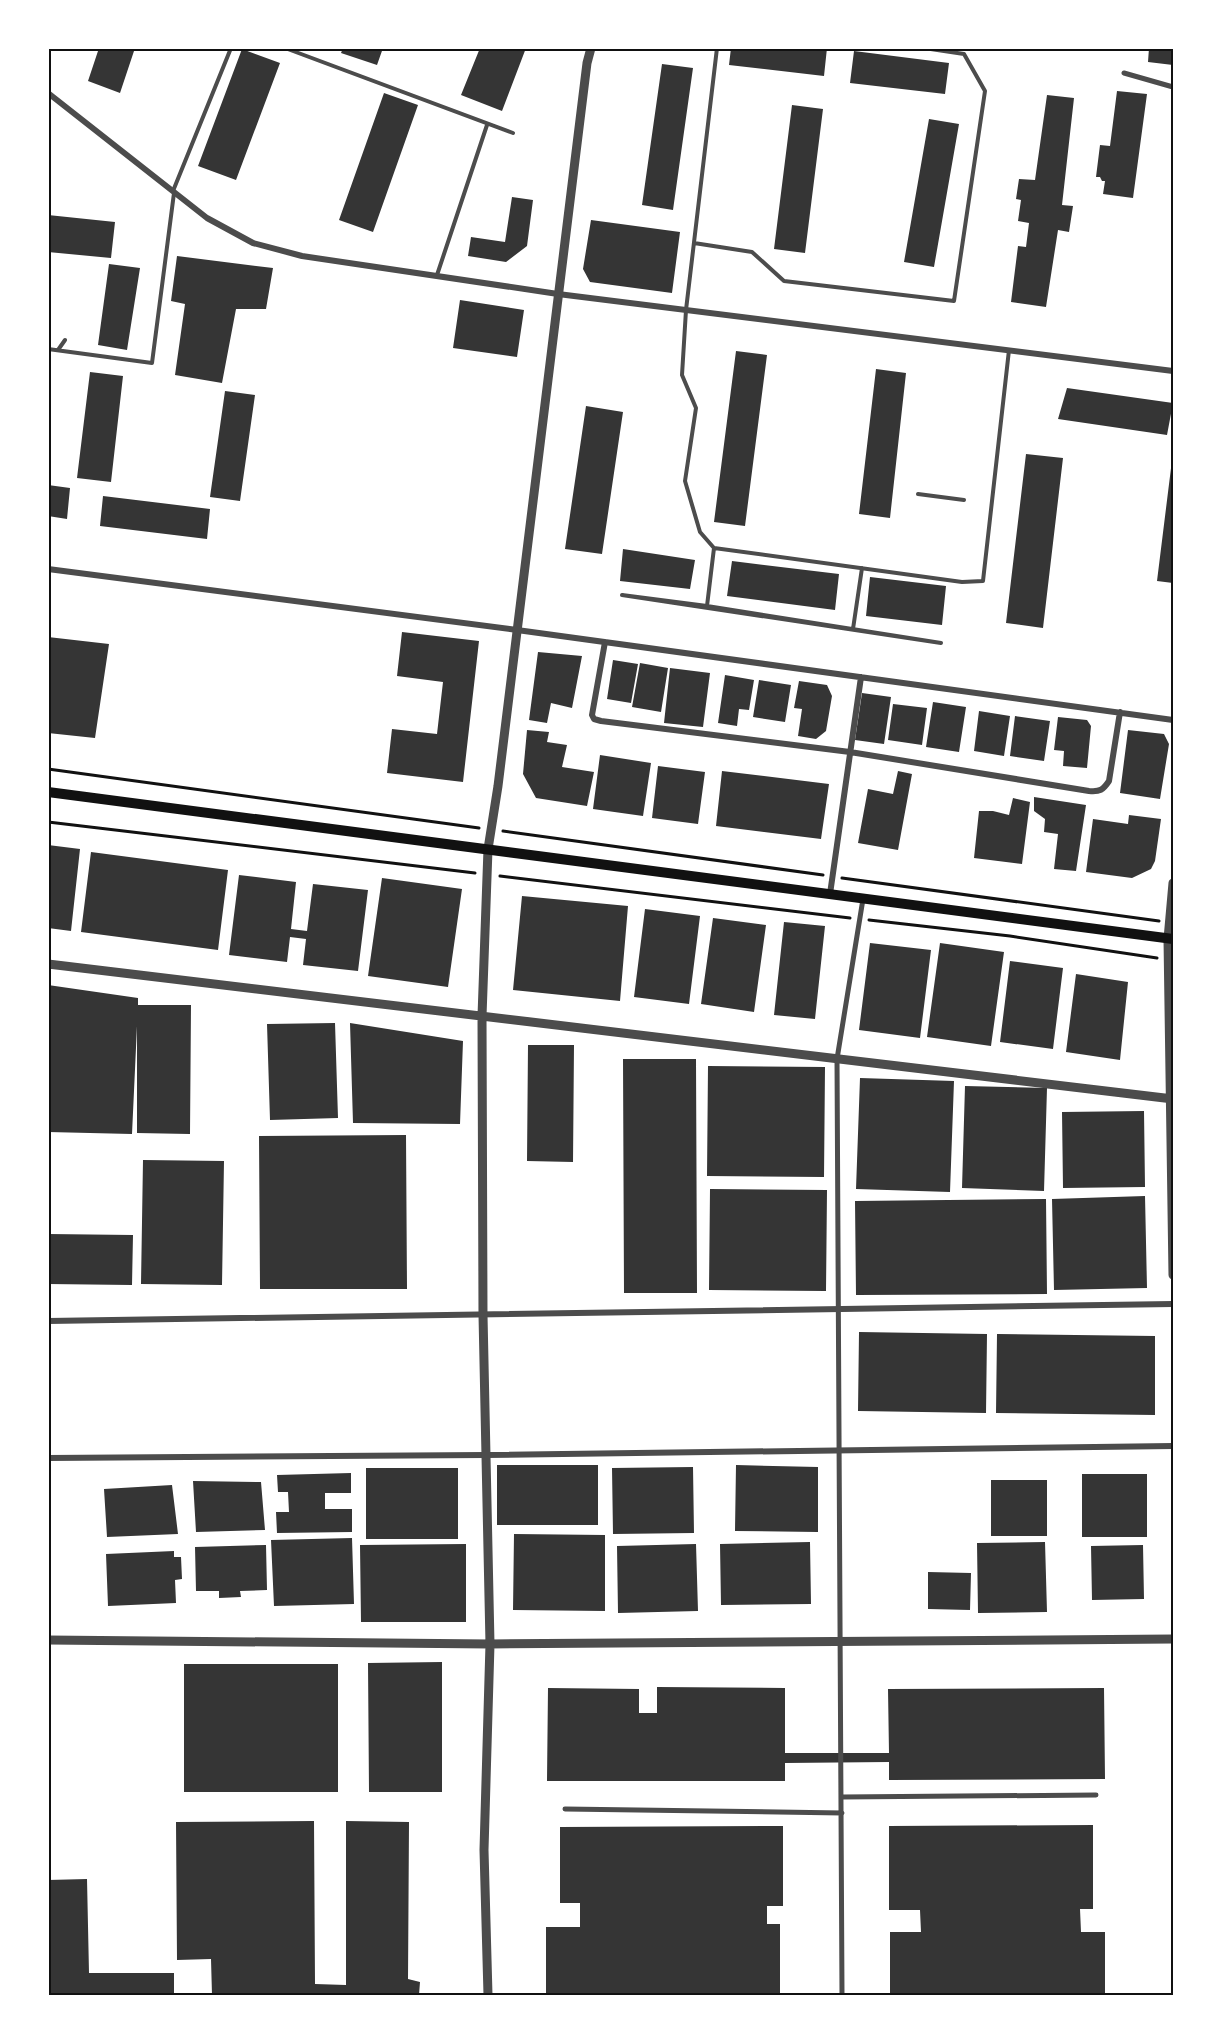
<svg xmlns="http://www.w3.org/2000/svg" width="1221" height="2043" font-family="Commissioner,sans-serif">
<rect width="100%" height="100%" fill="#fff"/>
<path fill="#353535" d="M99 48H135L120 93 88 81Z
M343 48H383L377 65 341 53Z
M480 48H526L502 111 461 95Z
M731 48H827L824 76 729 65Z
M1149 48H1173V65L1148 62Z
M242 49 280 63 236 180 198 166Z
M854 51 949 63 945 94 850 83Z
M662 64 693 68 673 210 642 205Z
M1117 91 1147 94 1133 198 1103 194 1105 181H1102L1100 177H1096L1100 145 1110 146Z
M384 93 418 105 373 232 339 220Z
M1047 95 1074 98 1062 205 1073 206 1069 232 1058 230 1046 307 1011 302 1018 246 1026 247 1029 223 1018 221 1021 200 1016 199 1019 179 1035 180Z
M792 105 823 109 805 253 774 249Z
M929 119 959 124 934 267 904 262Z
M512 197 533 200 527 246 506 262 468 256 471 237 505 242Z
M48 215 115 222 111 258 48 252Z
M591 220 680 232 672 293 590 282 583 269Z
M177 256 273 268 266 309H236L222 383 175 375 185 304 171 301Z
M109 264 140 268 127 350 98 345Z
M460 300 524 310 517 357 453 348Z
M736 351 767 355 745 526 714 522Z
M876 369 906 373 890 518 859 514Z
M90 372 123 376 111 482 77 478Z
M1067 388 1173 403 1167 435 1058 419Z
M225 391 255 395 240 501 210 497Z
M586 406 623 412 602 554 565 549Z
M1026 454 1063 458 1043 628 1006 623Z
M1172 460H1173V583L1157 581Z
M48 485 70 488 67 519 48 516Z
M103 496 210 509 207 539 100 526Z
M623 549 695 560 690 589 620 581Z
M732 561 839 574 835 610 727 596Z
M870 577 946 586 942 625 866 616Z
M402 632 479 641 463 782 387 773 392 729 437 734 443 682 397 676Z
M48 637 109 644 95 738 48 733Z
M538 652 582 656 572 708 551 703 547 723 529 720Z
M613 660 638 664 631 703 607 699Z
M640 663 668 668 661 712 632 707Z
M670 668 710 673 703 727 664 723Z
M725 675 754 680 749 710 739 709 737 726 718 723Z
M759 680 791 685 785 722 753 717Z
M799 681 827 685 832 696 826 731 816 739 798 736 802 709 794 708Z
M862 693 891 697 884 744 855 740Z
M933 702 966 707 959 752 926 747Z
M893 704 927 708 922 745 888 740Z
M979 711 1010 716 1004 756 974 751Z
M1015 716 1050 721 1044 761 1010 756Z
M1058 717 1087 720 1091 726 1087 768 1063 766 1064 751 1054 750Z
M527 730 549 732 547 742 567 745 562 767 594 772 587 806 536 798 523 774Z
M1128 730 1164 734 1169 744 1160 799 1120 793Z
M600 755 651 763 643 816 593 809Z
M658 766 705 772 698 824 652 818Z
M722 771 829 784 821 839 716 826Z
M898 771 912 774 898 850 858 843 868 789 893 794Z
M1034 797 1086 805 1076 871 1054 869 1058 834 1044 832 1045 819 1034 811Z
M1013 798 1030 802 1022 864 974 858 979 811H993L1009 815Z
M1129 815 1161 819 1155 861 1151 869 1132 878 1086 872 1093 819 1128 824Z
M48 845 80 849 71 931 48 928Z
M91 852 228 870 218 950 81 932Z
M239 875 296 882 291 929 307 931 313 884 368 890 358 971 303 965 306 939 290 937 287 962 229 955Z
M382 878 462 889 448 987 368 976Z
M522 896 628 906 620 1001 513 990Z
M645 909 700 916 689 1004 634 997Z
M713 918 766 925 754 1012 701 1004Z
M784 922 825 926 815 1019 774 1015Z
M870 943 931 950 920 1038 859 1030Z
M940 943 1004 952 991 1046 927 1037Z
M1010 961 1063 968 1053 1049 1000 1042Z
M1076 974 1128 982 1120 1060 1066 1052Z
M48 985 138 998V1005H191L190 1134 137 1133V1026L132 1134 48 1132Z
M335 1023 338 1118 270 1120 267 1024Z
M350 1023 463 1041 460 1124 353 1123Z
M528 1045H574L573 1162 527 1161Z
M623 1059H696L697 1293H624Z
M708 1066 825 1067 824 1177 707 1176Z
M860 1078 954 1081 950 1192 856 1189Z
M965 1086 1047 1088 1044 1191 962 1188Z
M1144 1111 1145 1187 1063 1188 1062 1112Z
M406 1135 407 1289H260L259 1136Z
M143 1160 224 1161 222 1285 141 1284Z
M710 1189 827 1190 826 1291 709 1290Z
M1145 1196 1147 1288 1054 1290 1052 1199Z
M1046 1199 1047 1294 856 1295 855 1201Z
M48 1234 133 1235 132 1285 48 1284Z
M859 1332 987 1334 986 1413 858 1411Z
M997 1334 1155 1336V1415L996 1413Z
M497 1465H598V1525H497Z
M736 1465 818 1467V1532L735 1531Z
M693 1467 694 1533 613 1534 612 1468Z
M366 1468H458V1539H366Z
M351 1473V1493H325V1509H352V1532L277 1533 276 1512H289L288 1492H278L277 1475Z
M1082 1474H1147V1537H1082Z
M991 1480H1047V1536H991Z
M193 1481 261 1482 265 1530 196 1532Z
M172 1485 178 1534 107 1537 104 1489Z
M514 1534 605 1535V1611L513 1610Z
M352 1538 354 1604 274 1606 271 1540Z
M810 1542 811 1604 721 1605 720 1544Z
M1045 1542 1047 1612 978 1613 977 1543Z
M466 1544V1622H361L360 1545Z
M696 1544 698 1611 618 1613 617 1546Z
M266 1545 267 1590 240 1591 241 1597 219 1598V1591H196L195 1547Z
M1143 1545 1144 1599 1092 1600 1091 1546Z
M174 1551V1557H181L182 1579 175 1580 176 1603 108 1606 106 1554Z
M928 1572 971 1573 970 1610 928 1609Z
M442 1662V1792H369L368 1663Z
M184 1664H338V1792H184Z
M657 1687 785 1688V1753H889L888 1689 1104 1688 1105 1779 889 1780V1762L785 1763V1781H547L548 1688 639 1689V1713H657Z
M314 1821 315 1984 346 1985V1821L409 1822 408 1979 420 1982 419 1995H212L211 1959 177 1960 176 1822Z
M1093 1825V1909H1080L1081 1932H1105V1995H890V1932H921L920 1910H889V1826Z
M783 1826V1906H767V1924H780V1995H546V1927H580V1903H560V1827Z
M87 1879 89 1973H174V1995H48V1880Z"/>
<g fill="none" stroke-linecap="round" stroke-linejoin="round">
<path stroke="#111" stroke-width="3" d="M48 769 479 828
M48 822 475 873
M503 831 823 875
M500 876 850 918
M842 878 1159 921
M869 920 1010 936 1157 958"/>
<path stroke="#4c4c4c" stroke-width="4" d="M285 48 513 133
M717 48 686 310 682 375 696 408 685 481 700 532 714 548 962 582 983 581 1009 350
M173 191 231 48
M694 243 752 252 784 281 954 301 985 91 964 54 924 48
M437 275 487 125
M48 349 152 363 174 193
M58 350 65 340
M918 494 964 500
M707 606 941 643 622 595 707 606 714 548
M853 629 862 568"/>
<path stroke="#4c4c4c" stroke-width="5" d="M1124 73 1173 87
M842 1797 1096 1795
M565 1809 842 1813
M842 1995 837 1059 863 899"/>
<path stroke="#4c4c4c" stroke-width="6" d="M48 93 207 218 253 243 302 256 558 294 1173 371
M48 569 517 630 1173 720
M605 642 592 715 594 719 601 721 850 752 1089 791C1100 792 1103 790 1109 781L1120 712
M830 894 861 677
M48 1321 1173 1304
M48 1458 485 1455 1173 1446"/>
<path stroke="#4c4c4c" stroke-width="9" d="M1173 883 1168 939 1173 1275
M48 964 1173 1099
M48 1640 490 1644 1173 1639
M488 1995 484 1850 490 1644 483 1315 482 1016 488 849 498 786 587 63 591 48"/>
<path stroke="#111" stroke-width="10" d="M48 792 1173 939"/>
</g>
<rect width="1221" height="2043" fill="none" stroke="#ffffff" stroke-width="99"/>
<rect x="50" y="50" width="1122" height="1944" fill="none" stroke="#111" stroke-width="2"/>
</svg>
